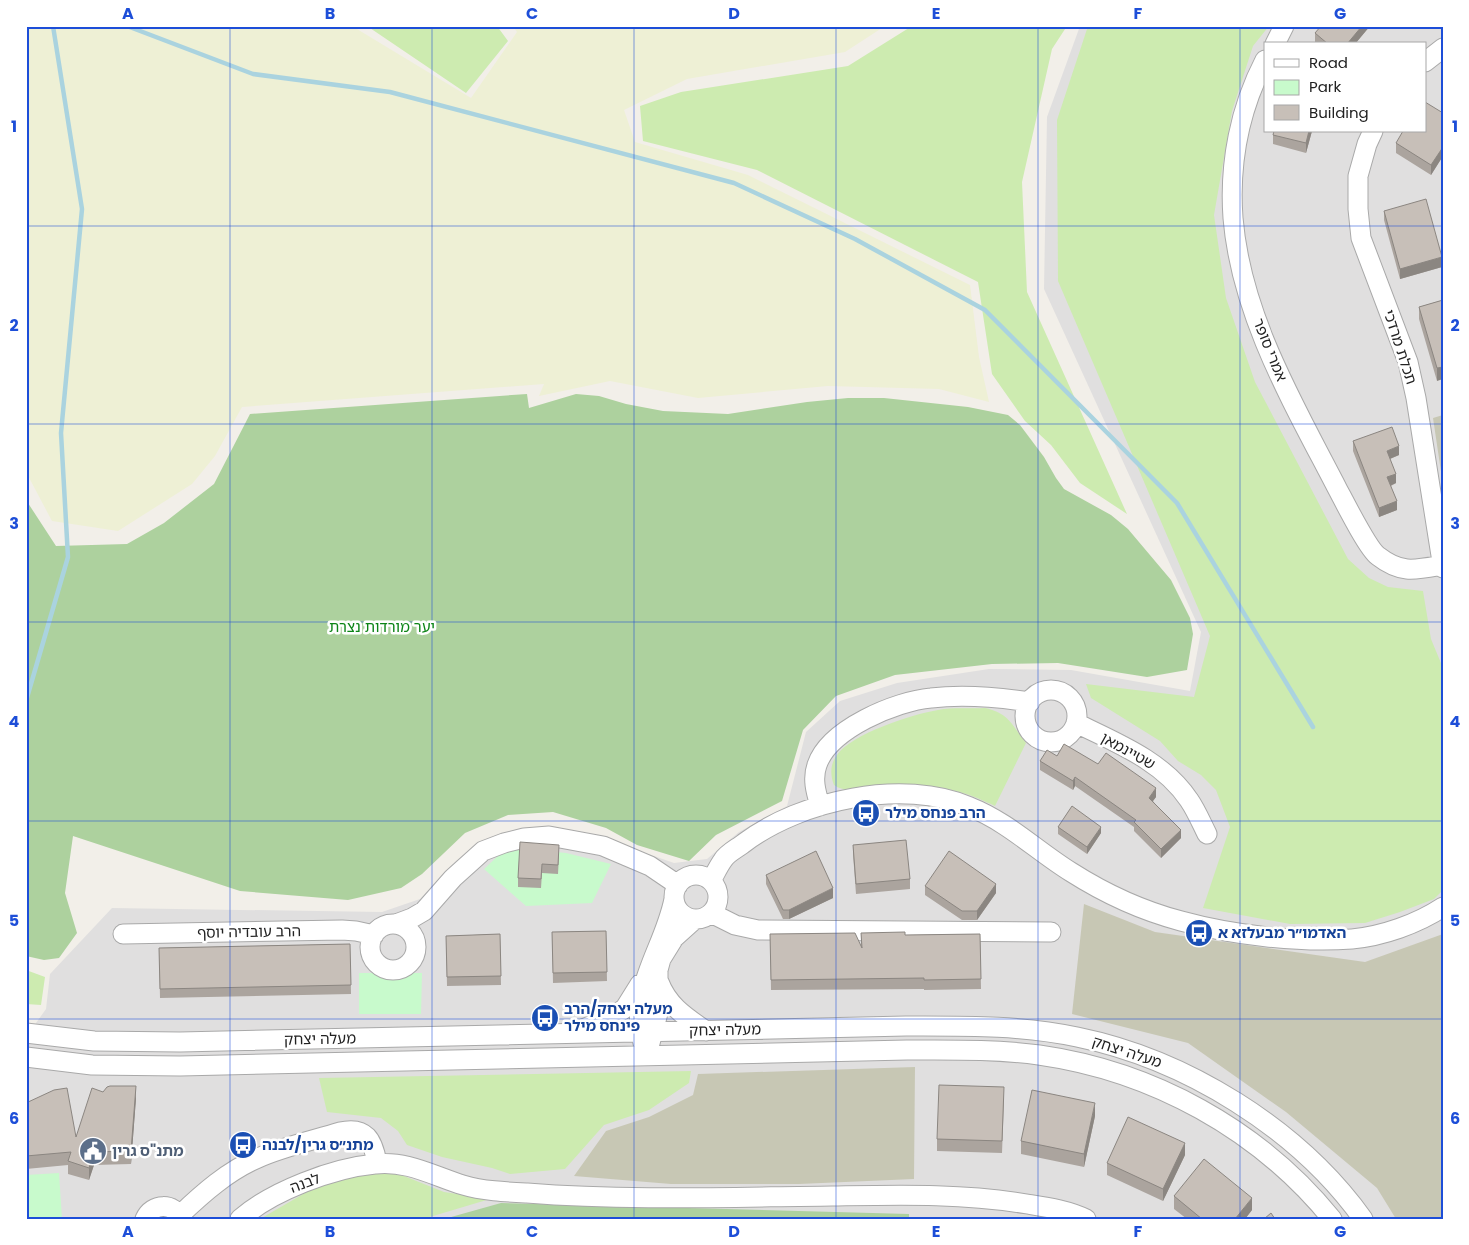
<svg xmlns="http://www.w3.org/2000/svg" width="1469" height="1245" font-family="Poppins,'Noto Sans Hebrew',sans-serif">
<rect width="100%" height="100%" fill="#f2efe9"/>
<path fill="#e0dfdf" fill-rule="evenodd" d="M1080 26H1443V1219H26V1037L46 1009 50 974 112 908 382 912 420 899 456 861 484 840 522 830 622 845 674 863 707 859 739 832 787 806 806 732 840 701 897 683 989 669 1071 670 1190 691 1201 632 1044 289 1047 117ZM1265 44H1425V131H1265Z"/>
<path fill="#c7c7b4" d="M1443 415V485L1433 418Z
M1084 904 1155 932 1365 962 1443 934V1219H1396L1377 1188 1286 1112 1188 1043 1072 1014Z
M915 1067 914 1179 799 1184H671L574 1176 606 1131 649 1117 693 1095 698 1074Z"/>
<path fill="#eef0d5" d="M26 26H352L471 98 517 32 513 26H885L845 52 687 79 624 110 635 142 748 175 970 285 979 357 989 402 939 389 828 386 698 398 610 381 539 396 544 384 242 407 215 456 192 484 118 531 52 521 26 472Z"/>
<path fill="#cdebb0" d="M367 26H497L508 41 466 93Z
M912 26H1067L1052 49 1022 182 1027 292 1127 514 1080 483 1051 445 1025 421 992 374 978 282 757 170 643 141 640 106 681 92 848 66Z
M1088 26H1269L1253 46 1232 111 1214 215 1226 298 1255 382 1348 559 1369 578 1388 587 1423 591 1431 639 1443 668V890L1434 899 1400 912 1365 923 1290 924 1203 908 1230 827 1216 790 1201 775 1178 761 1160 741 1091 698 1086 684 1194 697 1210 636 1058 281 1057 120Z
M985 708C1009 713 1012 725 1026 743L995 806C984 801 972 795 959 792 937 785 914 784 890 784 873 784 848 796 834 785 830 775 830 764 837 755 851 734 913 714 938 710 953 707 970 709 985 708Z
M26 970 45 977 41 1005 26 1004Z
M691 1071 689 1083 649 1110 604 1125 565 1169 510 1174 492 1168 442 1157 407 1145 398 1131 381 1118 327 1112 319 1078Z
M371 1174H399L444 1192 490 1199 423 1219H260L324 1182Z"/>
<path fill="#add19e" d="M527 394 529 408 576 394 599 396 626 404 663 411 728 414 807 402 848 398H884L968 407 1008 415 1020 425 1044 457 1056 478 1064 489 1111 515 1128 529 1171 580 1190 618 1193 634 1187 670 1147 677 1058 663 992 664 895 675 836 696 803 730 782 801 716 835 689 861 637 845 606 828 553 812 508 815 465 833 422 874 401 888 348 900 240 891 73 836 65 893 77 933 59 958 44 960 26 956V500L56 546 127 544 164 523 214 484 250 414Z
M501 1203 909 1214V1219H444Z"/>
<path fill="#c8facc" d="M516 848 566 853 611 864 592 903 526 906 484 869 499 855Z
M359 973H422L421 1014H359Z
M59 1173 62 1219H26V1175Z"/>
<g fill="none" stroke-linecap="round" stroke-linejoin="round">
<path stroke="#aad3df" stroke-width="4.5" d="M127 26 253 74 390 92 734 183 855 239 985 310 1177 503 1313 727
M26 701 68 557 61 433 82 209 53 26"/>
<g stroke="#a9a9a9" stroke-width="21">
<path id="minor" d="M1275 44 1284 26
M1265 60C1240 108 1229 163 1233 218 1241 315 1293 403 1337 488 1344 501 1368 549 1378 556 1401 574 1415 570 1442 565
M1425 62 1443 48
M1373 131 1367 144 1358 176V209L1361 238 1408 362 1416 398 1443 568
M1025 716a26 26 0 1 1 52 0a26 26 0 1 1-52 0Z
M1076 723C1117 743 1163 761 1189 800 1196 810 1201 822 1207 834
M820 806C816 792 812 779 817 765 829 729 896 701 931 698 964 694 997 697 1030 702
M674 897a22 22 0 1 1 44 0a22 22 0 1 1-44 0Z
M711 881C715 874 718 867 723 860 727 853 738 848 744 843 801 800 903 778 970 807 1008 822 1037 851 1071 872 1104 893 1143 911 1181 921 1232 935 1299 943 1352 939 1383 936 1417 924 1443 907
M711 913 735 925 758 930 1051 932
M396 924 412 918 424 911 453 878 483 851 504 843 524 838 549 836 603 846 650 866 678 885
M370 947a23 23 0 1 1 46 0a23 23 0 1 1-46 0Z
M123 934 342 930 356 931 374 935
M659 982C668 1006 686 1017 706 1031
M583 1029 614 1016 625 1008 640 984
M26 1033 94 1041 180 1042 906 1026C963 1026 1021 1025 1077 1037 1185 1059 1298 1128 1363 1219
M643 1043C628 987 664 950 674 899
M650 1043 658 1013V970L661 959 674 938 694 920
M26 1057 92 1065 180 1066 907 1050C950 1050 995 1049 1039 1055 1152 1071 1259 1129 1332 1219
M180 1215C203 1193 228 1171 258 1158 282 1147 314 1140 340 1132 366 1126 373 1140 377 1163
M145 1219C152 1203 174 1202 181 1219
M240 1219C272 1191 333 1168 375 1164 406 1160 434 1176 463 1185 483 1191 506 1192 527 1193 629 1201 730 1197 832 1196 897 1195 962 1193 1027 1204 1046 1207 1068 1210 1086 1219"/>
</g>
<use href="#minor" stroke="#fff" stroke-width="19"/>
</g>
<path fill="#aba49e" d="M1370 26 1355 44H1318L1315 42V33Z
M1443 113V156L1431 175 1396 153V143Z
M1312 131 1306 153 1273 144V135Z
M1384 211 1442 267 1400 279 1384 220Z
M1443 300 1437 381 1419 319V307Z
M1353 441 1399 455 1390 459 1396 483 1391 486 1397 510 1379 517 1353 451Z
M1057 756 1098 764 1156 797 1153 801 1181 838 1161 858 1134 831V827L1075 786 1073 790 1040 770V761Z
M1058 827 1101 833 1087 854 1058 834Z
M853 845 910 879V889L856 894 853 854Z
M559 854 558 874 542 873 541 888 518 887V878Z
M766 875 833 898 789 919H783L766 884Z
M925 886 996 893 977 920H962L925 895Z
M606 931 607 981 553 983 552 932Z
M861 933 905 935 980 934 981 989 924 990V989L771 990 770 934 861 945Z
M500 934 501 985 447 986 446 936Z
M350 944 351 994 160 998 159 948Z
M103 1092 136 1098 131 1164 94 1165 89 1180 68 1174V1165L26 1169V1103L76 1137Z
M1004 1099 1002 1153 937 1151V1139Z
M1095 1116 1084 1167 1021 1154V1141Z
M1185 1155 1163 1201 1107 1175V1163Z
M1174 1196 1252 1210 1245 1219H1187L1174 1209Z"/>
<path fill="#8b8681" d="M1362 26H1370L1355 44H1347Z
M1309 131H1312L1306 153V143Z
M1443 147V156L1431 175V165Z
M1442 257V267L1400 279V269Z
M1443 367V379L1437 381V368Z
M1399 446V455L1387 460V451Z
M1396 474V483L1387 487V477Z
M1397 501V510L1379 517V508Z
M1075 777V786L1073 790V781Z
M1156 788V797L1149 806V798Z
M1101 827V833L1087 854V847Z
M1181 830V838L1161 858V849Z
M996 884V893L977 920V911Z
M833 888V898L789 919V910Z
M136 1086V1098L131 1164V1151Z
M1095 1103V1116L1084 1167V1154Z
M1185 1143V1155L1163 1201V1189Z
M94 1152V1165L89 1180V1168Z
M1252 1198V1210L1245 1219H1235Z"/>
<path fill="#c7bfb8" stroke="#8b8681" d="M1321 26H1362L1347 44H1328L1315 33Z
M1425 102 1443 113V147L1431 165 1396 143 1403 131H1425Z
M1274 131H1309L1306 143 1273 135Z
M1426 199 1442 257 1400 269 1384 211Z
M1443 300V367L1437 368 1419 307Z
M1392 427 1399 446 1387 451 1396 474 1387 477 1397 501 1379 508 1353 441Z
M1064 744 1098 764 1106 753 1156 788 1149 798 1181 830 1161 849 1134 822 1136 820 1075 777 1073 781 1040 761 1047 750 1057 756Z
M1072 806 1101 827 1087 847 1058 827Z
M906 840 910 879 856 884 853 845Z
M520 842 559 845 558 865 542 864 541 879 518 878Z
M816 851 833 888 789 910H783L766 875Z
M949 851 996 884 977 911H962L925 886Z
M606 931 607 972 553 973 552 932Z
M905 932V935L980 934 981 979 924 980V978L771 980 770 934 855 933 862 948 861 933Z
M500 934 501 976 447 977 446 936Z
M350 944 351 985 160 989 159 948Z
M939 1085 1004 1087 1002 1141 937 1139Z
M110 1086H136L131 1151 94 1152 89 1168 68 1161 71 1152 26 1156V1103L54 1090 67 1088 76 1137 92 1088 103 1092 107 1087Z
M1032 1090 1095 1103 1084 1154 1021 1141Z
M1128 1117 1185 1143 1163 1189 1107 1163Z
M1204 1159 1252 1198 1235 1219H1202L1174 1196Z
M1271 1213 1275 1219H1264Z"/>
<path fill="none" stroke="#1d4ed8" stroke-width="1" stroke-opacity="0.55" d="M230 26V1219M432 26V1219M634 26V1219M836 26V1219M1038 26V1219M1240 26V1219M26 226H1443M26 424H1443M26 622H1443M26 821H1443M26 1019H1443"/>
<defs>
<g id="bus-disc" transform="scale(1.4375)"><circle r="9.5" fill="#1a4fb4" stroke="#fff"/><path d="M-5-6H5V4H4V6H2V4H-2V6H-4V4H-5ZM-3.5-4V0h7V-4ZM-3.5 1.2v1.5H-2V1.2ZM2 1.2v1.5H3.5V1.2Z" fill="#fff"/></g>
<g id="civic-disc" transform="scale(1.4375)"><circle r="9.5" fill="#5c6f8a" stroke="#fff"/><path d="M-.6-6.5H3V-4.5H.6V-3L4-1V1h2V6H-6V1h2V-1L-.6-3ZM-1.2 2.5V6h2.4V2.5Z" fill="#fff"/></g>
</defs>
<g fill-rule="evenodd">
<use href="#bus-disc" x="866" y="813"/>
<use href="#bus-disc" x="1199" y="933"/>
<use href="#bus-disc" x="545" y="1018"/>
<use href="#bus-disc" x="243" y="1145"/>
<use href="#civic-disc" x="93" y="1151"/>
</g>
<g text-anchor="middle" stroke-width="5" stroke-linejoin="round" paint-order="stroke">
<g font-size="15" fill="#222" stroke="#fff">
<text transform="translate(1400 347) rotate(72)" y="5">תכלת מרדכי</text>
<text transform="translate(1270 350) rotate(68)" y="5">אמרי סופר</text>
<text transform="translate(1128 751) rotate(29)" y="5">שטיינמאן</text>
<text transform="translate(249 932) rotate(-1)" y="5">הרב עובדיה יוסף</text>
<text transform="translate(725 1030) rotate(-1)" y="5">מעלה יצחק</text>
<text transform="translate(320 1039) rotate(-1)" y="5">מעלה יצחק</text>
<text transform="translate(1127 1052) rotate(18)" y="5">מעלה יצחק</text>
<text transform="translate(305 1183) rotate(-20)" y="5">לבנה</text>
</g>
<g font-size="15" fill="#0c8416" stroke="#fff">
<text x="382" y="632">יער מורדות נצרת</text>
</g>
<g font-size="15" font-weight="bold" fill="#164399" stroke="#fff" text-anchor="start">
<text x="885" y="818">הרב פנחס מילר</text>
<text x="1218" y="938">האדמו״ר מבעלזא א</text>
<text x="564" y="1014">מעלה יצחק/הרב<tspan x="564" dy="17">פינחס מילר</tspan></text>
<text x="262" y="1150">מתנ״ס גרין/לבנה</text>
</g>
<g font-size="15" font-weight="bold" fill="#4e5e75" stroke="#fff" text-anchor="start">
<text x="112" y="1156">מתנ"ס גרין</text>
</g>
</g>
<rect width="1469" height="1245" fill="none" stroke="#ffffff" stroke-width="55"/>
<rect x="1264" y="42" width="162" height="90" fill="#ffffff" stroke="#a7a7a7"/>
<rect x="1274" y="59" width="25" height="8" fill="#ffffff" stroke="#a7a7a7"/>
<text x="1309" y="68" font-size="15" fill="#222222">Road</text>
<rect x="1274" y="80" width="25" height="15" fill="#c8facc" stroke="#a7a7a7"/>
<text x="1309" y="92" font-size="15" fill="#222222">Park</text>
<rect x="1274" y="105" width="25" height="15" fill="#c7bfb8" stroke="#a7a7a7"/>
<text x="1309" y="118" font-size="15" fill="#222222">Building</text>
<rect x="28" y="28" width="1414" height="1190" fill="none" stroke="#1d4ed8" stroke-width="2"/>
<g font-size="16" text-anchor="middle" font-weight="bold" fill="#1d4ed8">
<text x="128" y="19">A</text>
<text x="330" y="19">B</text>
<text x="532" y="19">C</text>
<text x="734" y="19">D</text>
<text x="936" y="19">E</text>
<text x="1138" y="19">F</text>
<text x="1340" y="19">G</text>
<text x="14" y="132">1</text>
<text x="1455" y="132">1</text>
<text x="14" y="331">2</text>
<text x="1455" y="331">2</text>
<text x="14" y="529">3</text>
<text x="1455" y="529">3</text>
<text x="14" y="727">4</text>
<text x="1455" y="727">4</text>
<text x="14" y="926">5</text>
<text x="1455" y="926">5</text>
<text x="14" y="1124">6</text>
<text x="1455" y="1124">6</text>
<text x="128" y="1237">A</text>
<text x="330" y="1237">B</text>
<text x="532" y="1237">C</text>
<text x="734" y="1237">D</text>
<text x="936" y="1237">E</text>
<text x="1138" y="1237">F</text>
<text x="1340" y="1237">G</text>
</g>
</svg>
